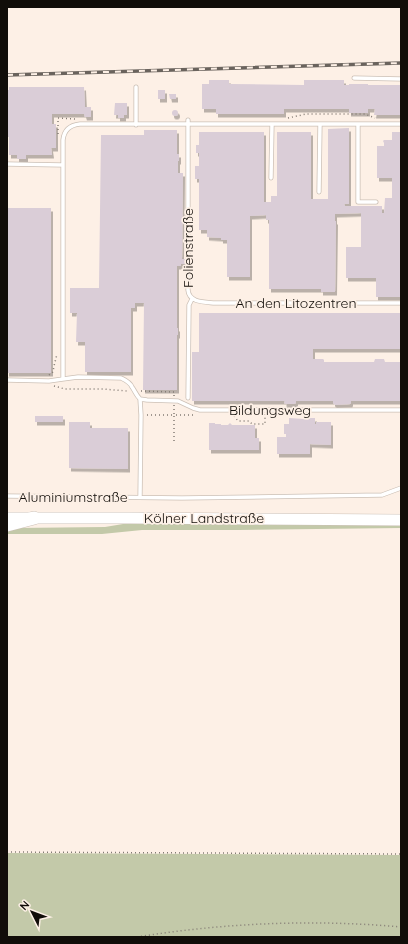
<svg xmlns="http://www.w3.org/2000/svg" width="408" height="944" font-family="Quicksand,sans-serif">
<defs>
<filter id="shadow"><feDropShadow dx="2" dy="3.5" stdDeviation="0" flood-color="#0004"/></filter>
</defs>
<rect width="100%" height="100%" fill="#fdf0e6"/>
<path fill="#c3c9a9" d="M129 523 401 524V528L238 530H142L102 534H7V529L16 528 105 527Z
M7 853 401 855V937H7Z"/>
<path fill="#dacdd7" filter="url(#shadow)" d="M209 80H229V84L304 85V80H344V85H349V84H368V85H401V115H374L375 109H368V113H349V109H284V114H216V109H202V84H209Z
M9 87H84L85 107H91V117H85L84 114H52V124H56V148H51L52 155H26V159H17V155H9V137H7V90H9Z
M158 90H165V99H158Z
M169 94H176V99H170Z
M115 103H127V115H124V118H118V115H114Z
M172 113a3 3 0 1 1 6 0a3 3 0 1 1-6 0Z
M349 128V204H344L345 206H382V213H384L385 198H392V178H377V146H384V143L383 141 384 140H392V132H401V297H376V278H346V247H361V213L335 214V221H336L335 292H321V289H269V220H266V215L250 216V277H227V240H221V238L207 237V230H199V179H195V166H199V153H196V145H199V132H264V202H271V196H277V132H311V199H328V129Z
M144 130H177V154H179V161H178V173H183L182 259H187L186 264H181V266H177V328H178V335H177V390H143L144 303H135V308H131V372H85V342H76L77 313H70V288H99L101 135H144Z
M7 208H51V373H7Z
M199 313H401V349H313V359H323L324 360V362H374L375 359H384L385 362H401V401H351V403L350 404 335 405 333 403V401H296V403L294 404H286L284 403 285 401H192V352H199Z
M35 416H63V422H35Z
M289 418 304 419V418H315V424H316V422H331V445L310 444V454H277V437H286V434H284V424H289Z
M69 422H90V428H128V469L69 468Z
M209 423H215V424H221V425H228L230 423 232 425H255V438H259V450H209Z"/>
<g fill="none" stroke-linecap="round" stroke-linejoin="round">
<g stroke="#ccc0b6" stroke-width="5">
<path id="service" d="M354 78 401 79
M136 87V125
M188 120V290C189 303 205 302 215 303H401
M358 124V202H376
M7 164 63 165
M271 178 272 124
M319 192 320 124
M7 380 49 381 63 379
M188 398 189 305 192 299
M140 399 147 400 178 401 193 408 200 410H401
M7 496 182 498 382 495 401 488
M140 497 141 415 140 399C136 395 135 391 132 387 130 382 125 380 121 378L78 377 63 379V140C64 130 70 125 80 124H401"/>
</g>
<g stroke="#ccc0b6" stroke-width="12">
<path id="primary" d="M7 518H130L401 520"/>
</g>
<g stroke="#ccc0b6" stroke-width="14">
<path id="motorway" d="M7 525 34 518"/>
</g>
<path stroke="#837b74" stroke-width="1.5" stroke-dasharray="1 3" stroke-linecap="butt" d="M288 118 306 114H365L375 118
M58 134V118L76 119
M49 375 53 372 54 366 57 354
M54 386 65 389H103L127 391
M141 391 174 392V396
M174 405V415H195
M147 415H174V444
M234 416 238 421H249L252 424H265V414
M7 428H10
M7 852 401 854
M137 937C224 923 313 919 401 927"/>
<use href="#service" stroke="#fff" stroke-width="3.5"/>
<use href="#primary" stroke="#fff" stroke-width="11"/>
<use href="#motorway" stroke="#fff" stroke-width="13"/>
<g stroke="#6a635d" stroke-width="3.5">
<path id="rail" d="M7 75 401 63"/>
</g>
<use href="#rail" stroke="#fdf0e6" stroke-width="2" stroke-dasharray="6" stroke-linecap="butt"/>
</g>
<g text-anchor="middle" stroke-width="3.5" stroke-linejoin="round" paint-order="stroke">
<g font-size="14" fill="#110d09" stroke="#fdf0e6">
<text transform="translate(188 248) rotate(-90)" y="5">Folienstraße</text>
<text x="296" y="308">An den Litozentren</text>
<text x="270" y="415">Bildungsweg</text>
<text x="73" y="502">Aluminiumstraße</text>
<text x="204" y="523">Kölner Landstraße</text>
</g>
</g>
<rect width="408" height="944" fill="none" stroke="#110d09" stroke-width="16"/>
<g transform="translate(32 912) rotate(312)" stroke="#fdf0e6" stroke-width="3" paint-order="stroke">
<path d="M0-3L7 15L0 10L-7 15Z" fill="#110d09"/>
<text y="-6" font-size="11" font-weight="bold" text-anchor="middle" fill="#110d09">N</text>
</g>
</svg>
